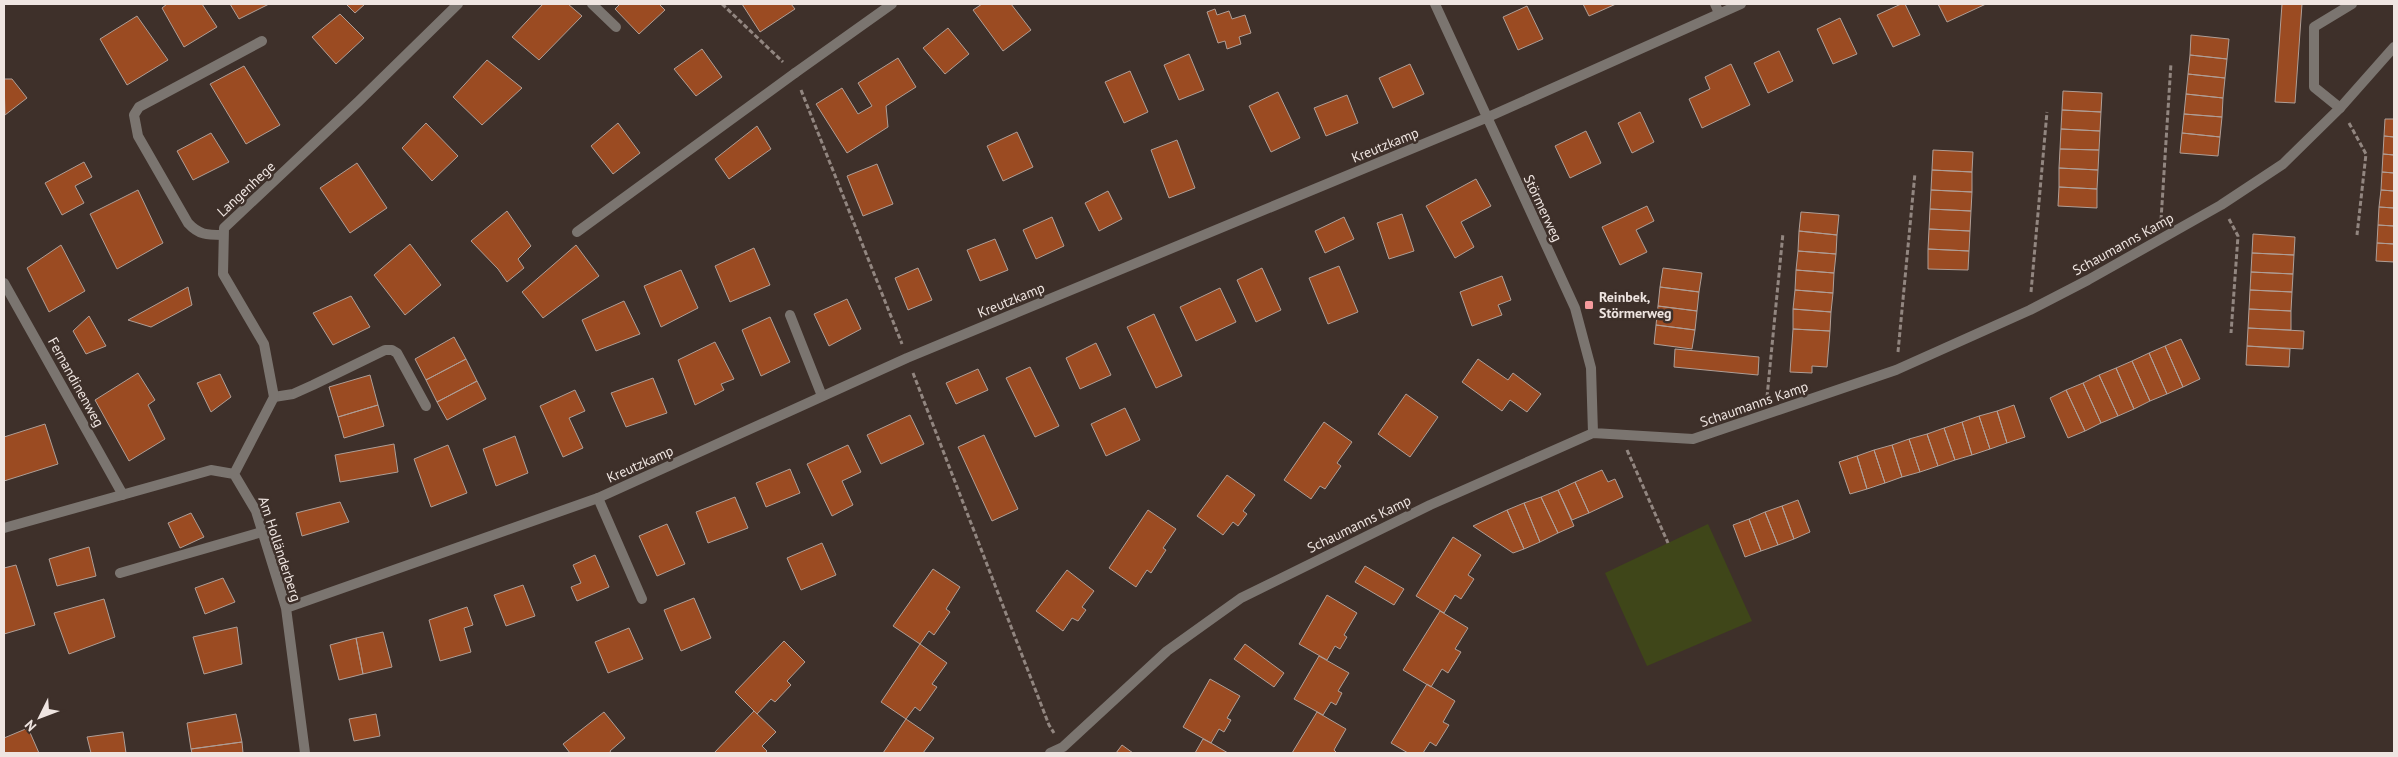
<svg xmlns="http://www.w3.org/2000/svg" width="2398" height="757" font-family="'PT Sans',sans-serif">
<rect width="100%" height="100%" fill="#3e302a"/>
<path fill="#3f4619" d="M1708 524 1752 621 1647 666 1605 573Z"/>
<path fill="#9b4b22" stroke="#af9e96" d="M167 4H202L217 27 184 47 162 8Z
M230 4H269L239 19Z
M346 4H365L355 13Z
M543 4H568L582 16 539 60 512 37Z
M620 4H659L665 10 639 34 615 9Z
M742 4H791L795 9 760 32Z
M982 4H1011L1031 30 1003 51 973 10Z
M1583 4H1616L1589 16Z
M1901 4H1905L1920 35 1893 47 1877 15Z
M1938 4H1986L1947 22Z
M2282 4H2302L2295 103 2275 102Z
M1527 6 1543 39 1518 50 1503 17Z
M1215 9 1217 15 1229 11 1232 19 1245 15 1251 33 1239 37 1241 44 1227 49 1225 41 1218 43 1207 12Z
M340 14 364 38 336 64 312 37Z
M137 16 168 60 127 85 100 39Z
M1840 18 1857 54 1833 64 1817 29Z
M948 28 969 54 945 74 923 48Z
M2191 35 2229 39 2227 59 2190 55Z
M702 49 722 77 696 96 674 69Z
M1779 51 1793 81 1768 93 1754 63Z
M1189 54 1204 90 1179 100 1164 65Z
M2190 55 2227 59 2225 78 2188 74Z
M898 58 916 87 886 106 888 127 847 153 816 104 842 88 858 114 872 106 858 83Z
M487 60 522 88 482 125 453 97Z
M1410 64 1424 94 1393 108 1379 78Z
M1731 64 1750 105 1702 128 1689 99 1710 89 1705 77Z
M244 66 280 125 246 144 210 84Z
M1130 71 1148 112 1124 123 1105 82Z
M2188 74 2225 78 2223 98 2186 94Z
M4 79H12L27 98 5 115Z
M2063 91 2102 93 2101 112 2062 110Z
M1278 92 1300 138 1271 152 1249 106Z
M2186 94 2223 98 2222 117 2184 114Z
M1347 95 1358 123 1326 136 1314 108Z
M2062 110 2101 112 2100 131 2061 129Z
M1640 112 1654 142 1632 153 1618 123Z
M2184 114 2222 117 2220 137 2182 133Z
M2385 119H2394V137L2384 136Z
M426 123 458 156 432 181 402 148Z
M618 123 640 153 613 174 591 146Z
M757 126 771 149 729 179 715 159Z
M2061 129 2100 131 2099 150 2060 149Z
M1586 131 1601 163 1570 178 1555 146Z
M1017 132 1033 167 1003 181 987 146Z
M211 133 229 162 193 180 177 151Z
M2182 133 2220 137 2218 156 2180 153Z
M2384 136 2394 137V155L2383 154Z
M1177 140 1195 188 1169 198 1151 150Z
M2060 149 2099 150 2098 170 2059 168Z
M1933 150 1973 152 1972 172 1932 170Z
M2383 154 2394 155V173L2382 172Z
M84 162 92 177 75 186 84 203 62 215 45 183Z
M357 163 387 208 350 233 320 188Z
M877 164 893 204 863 216 847 176Z
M2059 168 2098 170 2097 189 2059 187Z
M1932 170 1972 172V192L1931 190Z
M2382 172 2394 173V191L2381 190Z
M1476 179 1491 206 1461 222 1474 247 1455 258 1426 206Z
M2059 187 2097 189V208L2058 206Z
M138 190 163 243 117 269 90 214Z
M1931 190 1972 192 1971 211 1930 209Z
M2381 190 2394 191V208L2379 207Z
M1108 191 1122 219 1099 231 1085 203Z
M1647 206 1654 221 1636 230 1647 252 1620 265 1602 227Z
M2379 207 2394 208V226L2378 225Z
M1930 209 1971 211 1970 231 1929 229Z
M507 211 531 246 518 259 524 268 507 282 498 269 471 241Z
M1801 212 1839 215 1837 235 1799 231Z
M1402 214 1414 251 1389 259 1377 223Z
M1052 217 1064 246 1036 259 1023 230Z
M1344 217 1354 239 1325 253 1315 231Z
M2378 225 2394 226V244L2377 243Z
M1929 229 1970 231 1969 251 1928 249Z
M1799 231 1837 235 1836 254 1798 251Z
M2253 234 2295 237 2294 255 2252 253Z
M995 239 1008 270 980 281 967 250Z
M2377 243 2394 244V262L2376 261Z
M410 244 441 285 405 315 374 275Z
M61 245 85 291 49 312 27 268Z
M576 245 599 276 543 318 522 292Z
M754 248 770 285 730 302 715 266Z
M1928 249 1969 251 1968 270 1928 269Z
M1798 251 1836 254 1834 273 1796 270Z
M2252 253 2294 255 2293 274 2251 272Z
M1339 266 1358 312 1328 324 1309 278Z
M918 268 932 300 908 310 895 278Z
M1262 268 1281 310 1256 322 1237 280Z
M1663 268 1702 273 1699 292 1660 287Z
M681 270 698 308 661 327 644 286Z
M1796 270 1834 273 1833 293 1795 290Z
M2251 272 2293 274 2292 292 2250 290Z
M1502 276 1511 300 1498 305 1502 315 1472 326 1460 292Z
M188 287 192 305 151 327 128 320Z
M1660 287 1699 292 1697 311 1658 306Z
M1220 288 1236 322 1196 341 1180 307Z
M1795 290 1833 293 1831 312 1793 309Z
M2250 290 2292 292 2291 311 2249 309Z
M351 296 370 327 333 345 313 313Z
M847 299 861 329 829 346 814 314Z
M624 301 640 334 596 351 582 320Z
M1658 306 1697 311 1695 330 1656 325Z
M1793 309 1831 312 1830 331 1793 329Z
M2249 309 2291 311V330L2248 328Z
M1154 314 1182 376 1156 388 1127 327Z
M89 316 106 346 86 354 73 331Z
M770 317 790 362 761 376 742 330Z
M1656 325 1695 330 1692 349 1654 344Z
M2248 328 2304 331 2303 349 2247 346Z
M1793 329 1830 331 1827 367 1812 366V373L1790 372Z
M454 337 466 359 426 380 415 359Z
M2181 339 2200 379 2183 387 2165 346Z
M715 342 734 379 721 384 724 390 695 405 678 360Z
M1096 343 1111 375 1080 389 1066 358Z
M2165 346 2183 387 2167 394 2149 353Z
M2247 346 2290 349 2289 367 2246 365Z
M1675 349 1759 357 1758 375 1674 367Z
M2149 353 2167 394 2150 401 2132 361Z
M466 359 477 381 437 402 426 380Z
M1478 359 1508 380 1513 373 1541 394 1527 412 1510 400 1502 411 1462 382Z
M2132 361 2150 401 2134 409 2116 368Z
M1030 367 1059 426 1035 437 1006 378Z
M2116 368 2134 409 2118 416 2099 375Z
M978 369 988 390 956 404 946 383Z
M138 373 155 400 148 405 165 439 129 461 95 400Z
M220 374 231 397 211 412 197 383Z
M370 375 378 405 338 417 329 387Z
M2099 375 2118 416 2101 423 2083 383Z
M653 378 667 413 626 427 611 393Z
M477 381 486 399 447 420 437 402Z
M2083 383 2101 423 2085 431 2066 390Z
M575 390 585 411 569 418 583 448 563 457 540 406Z
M2066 390 2085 431 2068 438 2050 398Z
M1406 394 1438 417 1410 457 1378 434Z
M378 405 384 426 344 438 338 417Z
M2014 405 2025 437 2007 443 1997 411Z
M1125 408 1140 440 1106 456 1091 424Z
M1997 411 2007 443 1990 449 1979 416Z
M910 415 924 444 881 464 867 435Z
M1979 416 1990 449 1972 455 1962 422Z
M1324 422 1352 442 1337 463 1341 466 1325 489 1320 486 1311 499 1284 480Z
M1962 422 1972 455 1955 460 1944 428Z
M45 424 58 464 4 481V437Z
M1944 428 1955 460 1938 466 1927 434Z
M1927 434 1938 466 1920 472 1909 439Z
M984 435 1018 509 992 521 958 447Z
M515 436 528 473 496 486 483 449Z
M1909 439 1920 472 1902 477 1892 445Z
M394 444 398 472 340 482 335 455Z
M448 445 467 493 431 507 414 459Z
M848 445 861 472 842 481 853 505 832 516 807 464Z
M1892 445 1902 477 1885 483 1874 450Z
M1874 450 1885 483 1867 489 1857 456Z
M1857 456 1867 489 1850 494 1839 462Z
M790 469 800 493 766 507 756 483Z
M1602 470 1608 482 1615 479 1623 497 1589 513 1575 482Z
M1227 475 1255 495 1243 511 1247 514 1238 526 1233 522 1223 535 1197 516Z
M1575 482 1589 513 1572 520 1558 490Z
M1558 490 1574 526 1558 533 1541 497Z
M735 497 748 528 708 543 696 512Z
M1541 497 1558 533 1540 542 1524 503Z
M1798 500 1810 532 1794 539 1782 506Z
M340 502 349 522 302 536 296 513Z
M1524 503 1540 542 1524 549 1507 510Z
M1782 506 1794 539 1778 545 1765 512Z
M1148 510 1176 529 1163 548 1166 550 1151 573 1147 570 1136 587 1109 568Z
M1507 510 1524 549 1513 553 1473 526Z
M1765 512 1778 545 1761 551 1749 519Z
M191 513 204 537 180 548 168 523Z
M1749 519 1761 551 1745 557 1733 525Z
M667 524 685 564 657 576 639 536Z
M1453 537 1481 555 1468 575 1474 579 1461 599 1455 595 1444 613 1416 596Z
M822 543 836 575 801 590 787 558Z
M89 547 96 576 57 586 49 559Z
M595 555 609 587 577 601 571 587 581 583 573 565Z
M16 565 35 625 4 634V568Z
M1365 566 1404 589 1394 605 1355 582Z
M933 569 960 587 946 609 950 612 934 635 929 631 920 644 893 626Z
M1067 570 1094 591 1082 607 1086 610 1078 621 1072 618 1063 631 1036 611Z
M223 578 235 602 205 614 195 588Z
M523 585 535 616 506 626 494 595Z
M1327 595 1357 613 1344 635 1347 637 1340 649 1335 646 1327 660 1299 644Z
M694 598 711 638 681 651 664 610Z
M104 599 115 637 69 654 54 613Z
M467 607 473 625 464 628 471 652 440 661 429 620Z
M1440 611 1468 628 1455 649 1461 652 1448 673 1442 669 1431 687 1403 670Z
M237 627 242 664 204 674 193 637Z
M629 628 643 659 608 673 595 642Z
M383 632 392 667 363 674 356 638Z
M356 638 363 674 339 680 330 645Z
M784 641 805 662 787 681 791 685 775 702 771 699 757 714 735 692Z
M920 644 947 663 932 684 937 687 920 711 915 707 906 719 881 702Z
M1245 644 1284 673 1274 687 1234 659Z
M1319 656 1349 673 1338 691 1342 693 1336 705 1331 702 1323 715 1294 699Z
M1210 679 1240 696 1227 718 1231 720 1224 732 1219 729 1211 743 1183 727Z
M1427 684 1455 701 1443 722 1449 725 1436 746 1430 742 1423 753H1408L1391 743Z
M754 711 776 732 762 746 767 751 765 753H714Z
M604 712 625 738 610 751 611 753H570L563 744Z
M1317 712 1346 729 1334 750 1337 753H1292Z
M236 714 242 742 191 749 187 723Z
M376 714 380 736 354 741 349 719Z
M906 719 934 738 923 753H883Z
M28 728 39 753H4V738Z
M123 732 126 753H91L87 737Z
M1203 739 1211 743 1228 753H1195Z
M242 742 243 753H192L191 749Z
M1122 745 1133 753H1116Z"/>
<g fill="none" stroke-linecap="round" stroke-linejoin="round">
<path stroke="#928680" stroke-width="3" stroke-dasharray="5 2.5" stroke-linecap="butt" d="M722 4 783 62
M801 90 902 344
M2349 123 2366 154 2357 235
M2229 219 2238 236 2231 333
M2161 220 2171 63
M2031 292 2047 112
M1898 352 1915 173
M913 373 1049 725 1054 733
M1767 397 1783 233
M1627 450 1668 543"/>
<path stroke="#7b7570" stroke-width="10" d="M592 4 616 27
M1715 4 1719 13
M2340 108 2314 87V27L2352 4
M577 232 795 73
M223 235C207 235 199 235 188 223L138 136 134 115 139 107 262 41
M790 315 822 396
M274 397 293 394 313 385 385 350H392L397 353 426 406
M598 498 642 599
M120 573 262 532"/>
<path stroke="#7b7570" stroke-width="10" d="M1435 4 1575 308 1591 368 1593 433
M795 73 892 4
M4 283 123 495
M234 474 274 397 264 344 223 274 224 228 359 101 458 4
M4 528 211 470 234 474 256 511 286 608 305 753
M286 608 598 498 907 358 1486 118 1741 4
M1050 753 1063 747 1167 651 1241 598 1430 505 1593 433 1693 439 1896 370 2030 310 2088 280 2221 205 2283 164 2340 108 2394 47"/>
</g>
<rect fill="#f59b9d" stroke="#3e302a" stroke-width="2" x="1584" y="300" width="10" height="10" rx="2.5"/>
<g text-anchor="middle" stroke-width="5" stroke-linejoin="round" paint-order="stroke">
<g font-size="14" fill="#efe5e1" stroke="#3e302a">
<text transform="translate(1385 145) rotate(-22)" y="5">Kreutzkamp</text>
<text transform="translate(246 189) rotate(-43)" y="5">Langenhege</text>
<text transform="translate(1543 208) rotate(65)" y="5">Störmerweg</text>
<text transform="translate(2123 244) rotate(-29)" y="5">Schaumanns Kamp</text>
<text transform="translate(1011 300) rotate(-22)" y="5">Kreutzkamp</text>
<text transform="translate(76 382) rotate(61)" y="5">Fernandinenweg</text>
<text transform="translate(1754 404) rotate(-19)" y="5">Schaumanns Kamp</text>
<text transform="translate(640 464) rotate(-24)" y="5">Kreutzkamp</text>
<text transform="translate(1359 524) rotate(-26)" y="5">Schaumanns Kamp</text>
<text transform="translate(280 549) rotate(72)" y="5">Am Holländerberg</text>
</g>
<g font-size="14" font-weight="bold" fill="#efe5e1" stroke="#3e302a" text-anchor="start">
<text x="1599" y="302">Reinbek,<tspan x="1599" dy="16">Störmerweg</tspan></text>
</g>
</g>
<rect width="2398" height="757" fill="none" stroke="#efe5e1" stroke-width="10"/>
<g transform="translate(40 717) rotate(228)" stroke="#3e302a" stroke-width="4" paint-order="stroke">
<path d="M0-4L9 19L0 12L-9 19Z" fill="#efe5e1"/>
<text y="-8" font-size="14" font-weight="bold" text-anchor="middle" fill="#efe5e1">N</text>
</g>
</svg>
